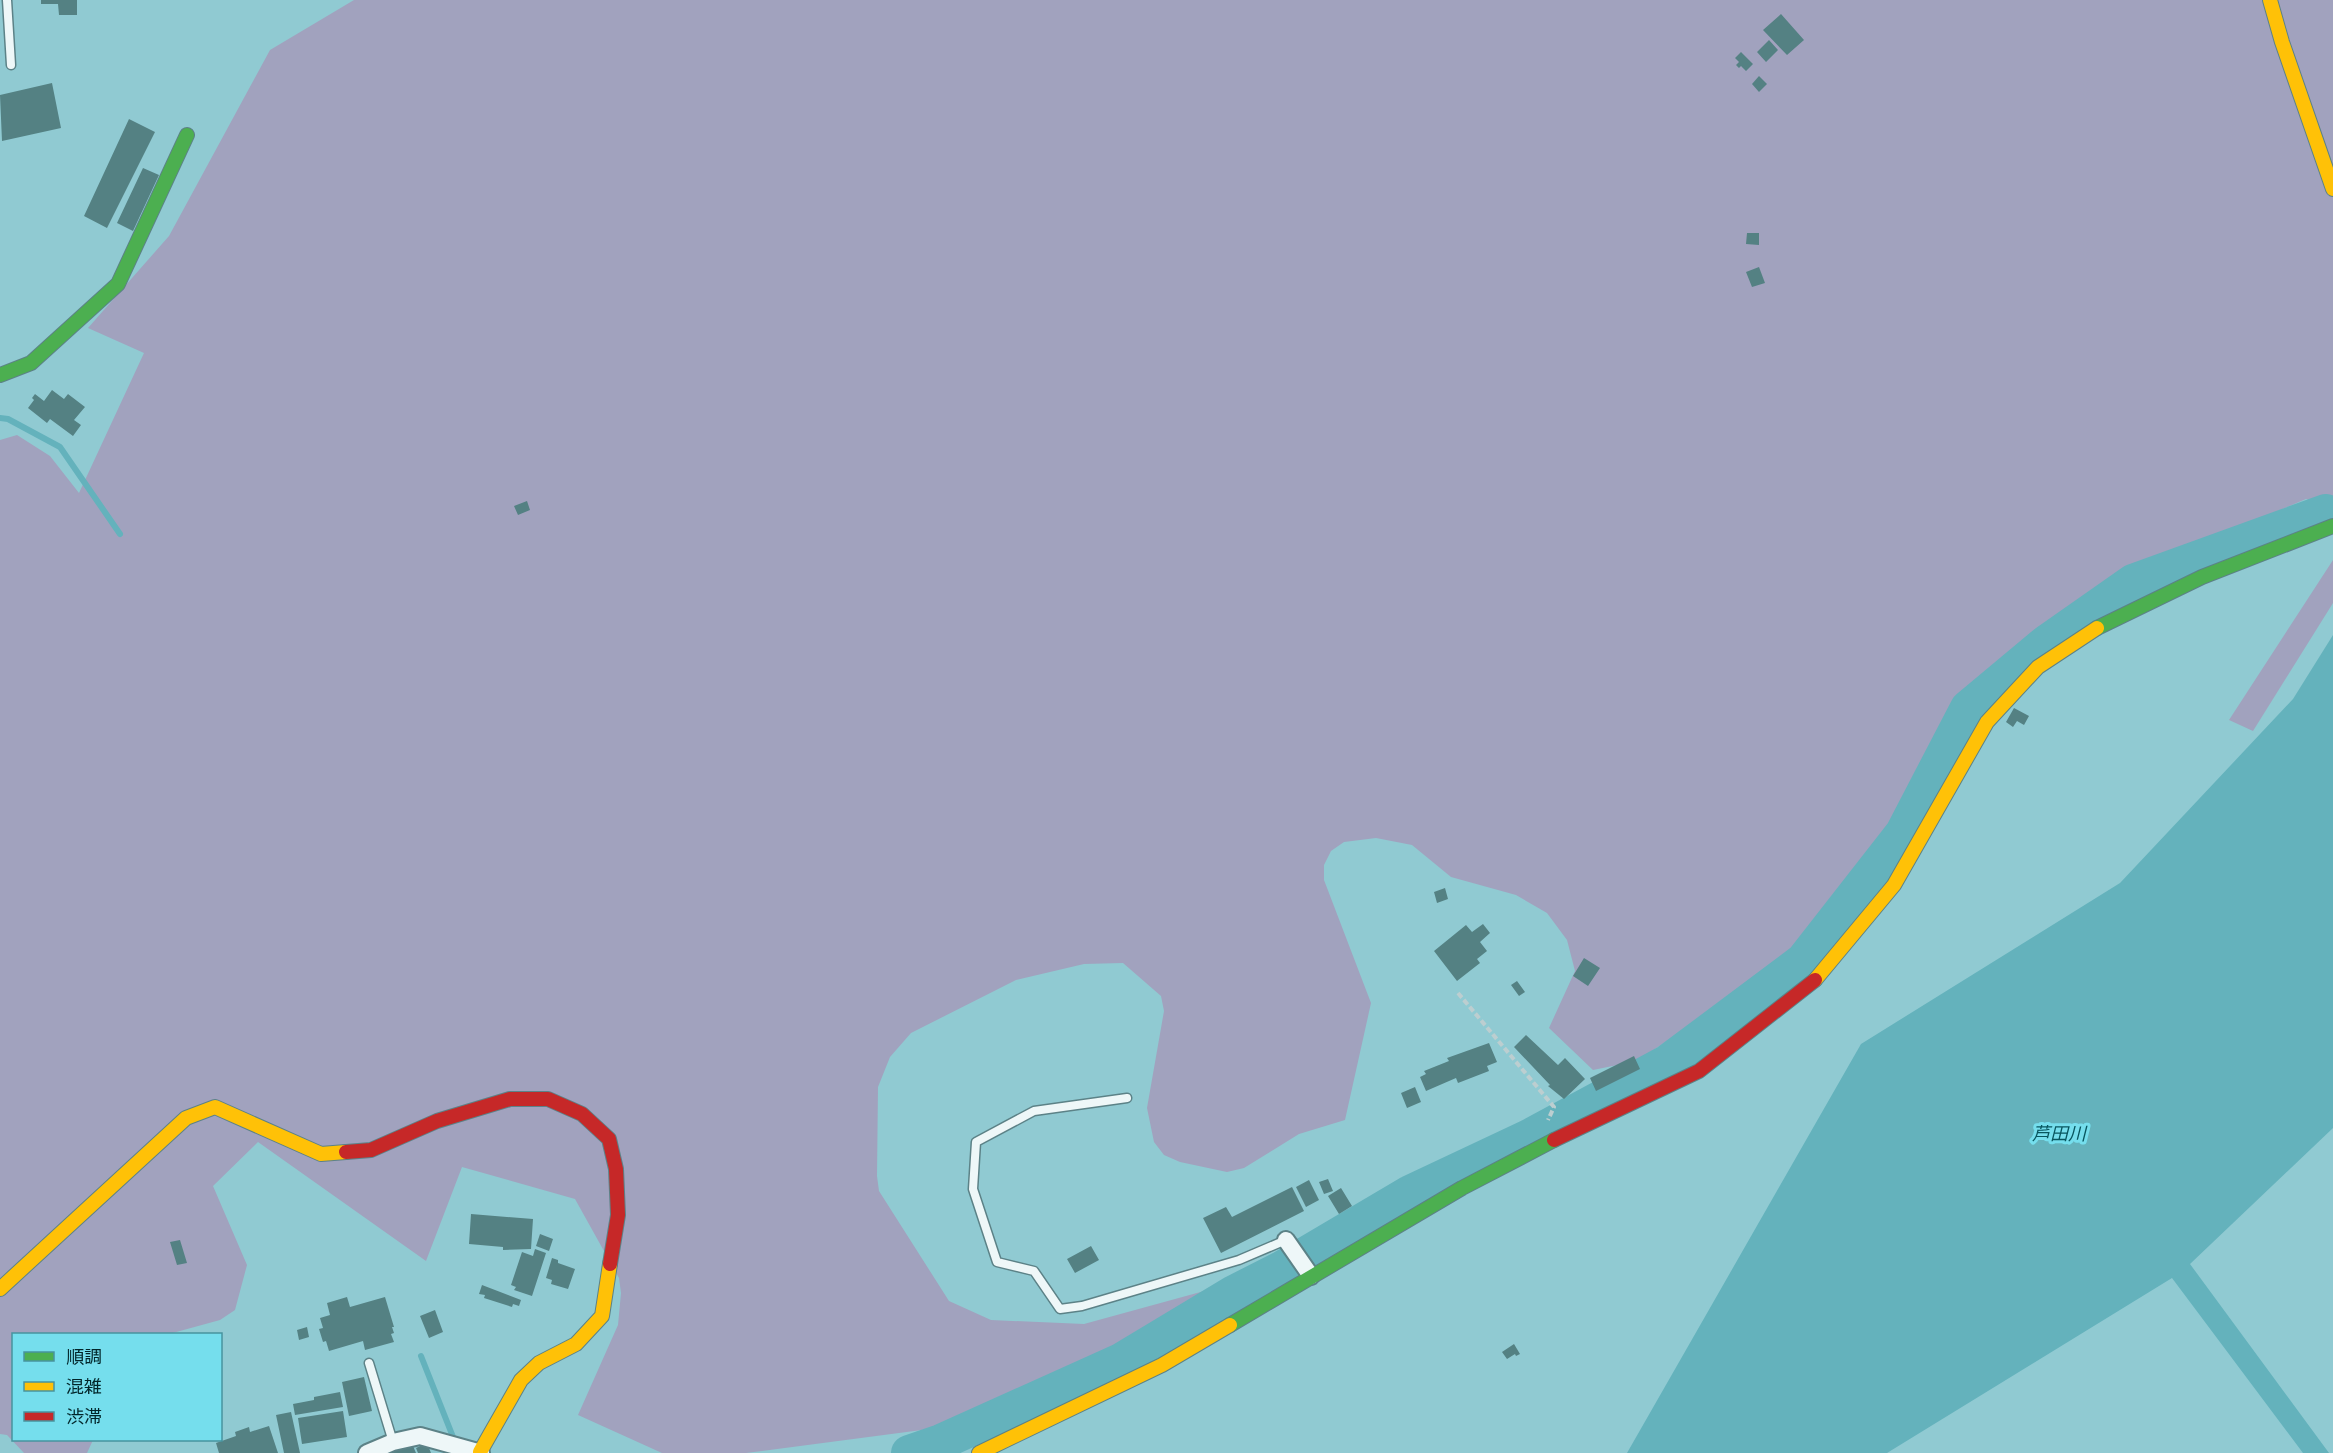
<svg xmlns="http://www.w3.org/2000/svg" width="2333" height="1453" font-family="'Sofia Sans Condensed','Noto Sans JP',sans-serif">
<rect width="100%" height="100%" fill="#90cad2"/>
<path fill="#a1a2be" d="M354 0H2333V509L2306 499 2131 574 1972 695 1867 873 1813 943 1637 1061 1593 1070 1549 1028 1575 971 1567 940 1547 913 1516 895 1451 877 1412 845 1376 838 1344 842 1331 851 1324 865V880L1371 1003 1345 1120 1299 1134 1244 1168 1227 1172 1180 1162 1164 1155 1154 1142 1147 1108 1164 1011 1161 996 1123 963 1084 964 1016 980 911 1033 890 1057 878 1087 877 1176 879 1191 949 1301 991 1320 1084 1324 1237 1282 1249 1308 937 1428 746 1453H662L578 1415 618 1325 621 1293 619 1278 575 1199 462 1167 426 1261 258 1142 213 1186 247 1265 235 1310 220 1320 169 1334H14V1440H93L87 1453H24L7 1435 0 1434V440L17 435 50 456 79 493 144 353 88 328 169 236 270 50Z
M2333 560V603L2253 731 2229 720Z"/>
<path fill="#64b2bc" d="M2333 635V1128L2190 1264 2329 1453H2303L2172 1278 1887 1453H1627L1861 1044 2120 883 2293 699Z"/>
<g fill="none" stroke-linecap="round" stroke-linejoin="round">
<path stroke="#64b2bc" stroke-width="6" d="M0 418 8 419 60 447 120 534
M421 1356 455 1442"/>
<path stroke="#64b2bc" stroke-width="36" d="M909 1453 941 1442 1121 1361 1234 1293 1283 1268 1410 1193 1529 1137 1668 1062 1803 961 1903 833 1968 708 2046 643 2133 582 2326 512"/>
</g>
<path fill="#548183" d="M41 0H77V15H59L58 4H41Z
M1781 14 1804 40 1787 55 1763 30Z
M1769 40 1778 50 1766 62 1757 52Z
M1741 52 1753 64 1746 71 1741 66 1739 68 1736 65 1739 62 1735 58Z
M1759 76 1767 84 1759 92 1752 84Z
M52 83 61 128 2 141 0 95Z
M129 119 155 132 107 228 84 216Z
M143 168 159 175 133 231 117 223Z
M1747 233H1759V245L1746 244Z
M1759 267 1765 283 1752 287 1746 272Z
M52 390 64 399 68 394 85 407 74 420 81 425 73 436 50 419 47 423 28 408 34 400 32 398 35 394 44 401Z
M527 501 530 510 518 515 514 506Z
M2014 708 2029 716 2024 725 2017 721 2013 727 2006 722Z
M1445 888 1448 899 1437 903 1434 892Z
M1483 924 1490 933 1480 942 1487 951 1477 959 1480 963 1457 981 1434 951 1466 925 1472 932Z
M1584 958 1600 968 1588 986 1573 976Z
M1517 981 1525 992 1519 996 1511 985Z
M1526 1035 1558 1065 1565 1058 1585 1079 1564 1099 1548 1086 1550 1085 1514 1047Z
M1489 1043 1497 1062 1487 1066 1489 1071 1458 1083 1456 1078 1426 1091 1420 1077 1426 1074 1424 1071 1449 1061 1447 1058Z
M1634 1056 1640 1069 1596 1091 1590 1078Z
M1415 1087 1421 1102 1407 1108 1401 1093Z
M1328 1179 1333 1191 1324 1194 1319 1182Z
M1309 1180 1319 1200 1306 1207 1296 1187Z
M1292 1187 1304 1211 1221 1253 1203 1218 1226 1207 1232 1217Z
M1341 1188 1352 1206 1339 1214 1328 1196Z
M471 1214 533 1219 531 1249 503 1250V1247L469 1244Z
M540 1234 553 1239 549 1251 536 1246Z
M180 1240 187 1263 177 1265 170 1242Z
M1091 1246 1099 1260 1075 1273 1067 1259Z
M535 1249 546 1253 532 1296 514 1290 516 1287 511 1285 522 1252 533 1256Z
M552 1258 558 1260V1263L575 1269 568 1289 551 1284 552 1280 546 1278Z
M482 1285 521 1300 519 1306 513 1304 512 1307 484 1298 485 1295 479 1294Z
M347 1297 350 1307 385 1297 394 1327H392L394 1333 391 1334 394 1342 365 1350 363 1341 329 1351 326 1341 323 1342 319 1329 323 1328 320 1318 330 1315 327 1303Z
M435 1310 443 1332 429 1338 420 1316Z
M307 1327 309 1337 299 1340 297 1330Z
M1514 1344 1520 1354 1516 1356 1515 1354 1507 1359 1502 1352Z
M364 1377 372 1411 349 1416 342 1382Z
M340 1392 343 1407 295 1415 293 1404 314 1400V1397Z
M343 1411 347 1437 302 1444 298 1418Z
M291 1412 300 1453H284L276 1415Z
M269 1426 278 1453H219L216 1443 236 1436 235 1432 249 1427 250 1432Z
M427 1443 431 1453H418L416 1448Z
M413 1446 416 1453H391V1452Z"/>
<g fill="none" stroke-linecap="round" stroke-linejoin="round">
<g stroke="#5c8287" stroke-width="11">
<path id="lane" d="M7 0 11 65
M1127 1098 1034 1111 976 1142 973 1189 997 1262 1034 1271 1060 1309 1082 1306 1239 1260 1286 1240
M369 1363 393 1442"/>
</g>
<g stroke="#5c8287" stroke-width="20">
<path id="street" d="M1286 1240 1311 1276
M367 1453 393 1442 420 1436 481 1453"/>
</g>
<g stroke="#5c8287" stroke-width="16">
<path id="fast" d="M0 375 31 363 118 284 187 135
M2097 628 2202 577 2333 526
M1230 1325 1462 1188 1554 1140"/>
</g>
<g stroke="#5c8287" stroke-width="16">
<path id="slow" d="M2270 0 2282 42 2333 189
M1815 980 1894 885 1987 722 2038 667 2097 628
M0 1289 186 1118 215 1107 321 1154 346 1152
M480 1452 521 1380 539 1363 576 1344 602 1316 610 1264
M979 1453 1162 1365 1230 1325"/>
</g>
<g stroke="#5c8287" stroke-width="16">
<path id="jam" d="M1554 1140 1699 1071 1815 980
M346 1152 371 1150 437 1121 510 1099H548L582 1114 609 1139 616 1169 618 1215 610 1264"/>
</g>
<path stroke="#bcced0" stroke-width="4" stroke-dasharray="6 3" stroke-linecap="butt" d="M1458 993 1554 1107 1548 1120"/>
<use href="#lane" stroke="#eef7f8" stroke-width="8"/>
<use href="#street" stroke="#eef7f8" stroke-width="16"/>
<use href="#fast" stroke="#4caf50" stroke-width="14"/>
<use href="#slow" stroke="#ffc107" stroke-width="14"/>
<use href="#jam" stroke="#c62828" stroke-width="14"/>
</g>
<g text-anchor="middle" stroke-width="6" stroke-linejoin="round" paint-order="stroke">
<g font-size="18" font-style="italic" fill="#08565f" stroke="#75deed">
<text x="2059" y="1140">芦田川</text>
</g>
</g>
<rect x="12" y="1333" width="210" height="108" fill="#75deed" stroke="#47949f" stroke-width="1.5"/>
<rect x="24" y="1352" width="30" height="9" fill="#4caf50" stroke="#47949f" stroke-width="1.5"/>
<text x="66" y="1363" font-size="18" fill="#022529">順調</text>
<rect x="24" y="1382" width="30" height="9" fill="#ffc107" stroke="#47949f" stroke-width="1.5"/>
<text x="66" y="1393" font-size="18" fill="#022529">混雑</text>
<rect x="24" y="1412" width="30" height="9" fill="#c62828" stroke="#47949f" stroke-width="1.5"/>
<text x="66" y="1423" font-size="18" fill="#022529">渋滞</text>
</svg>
